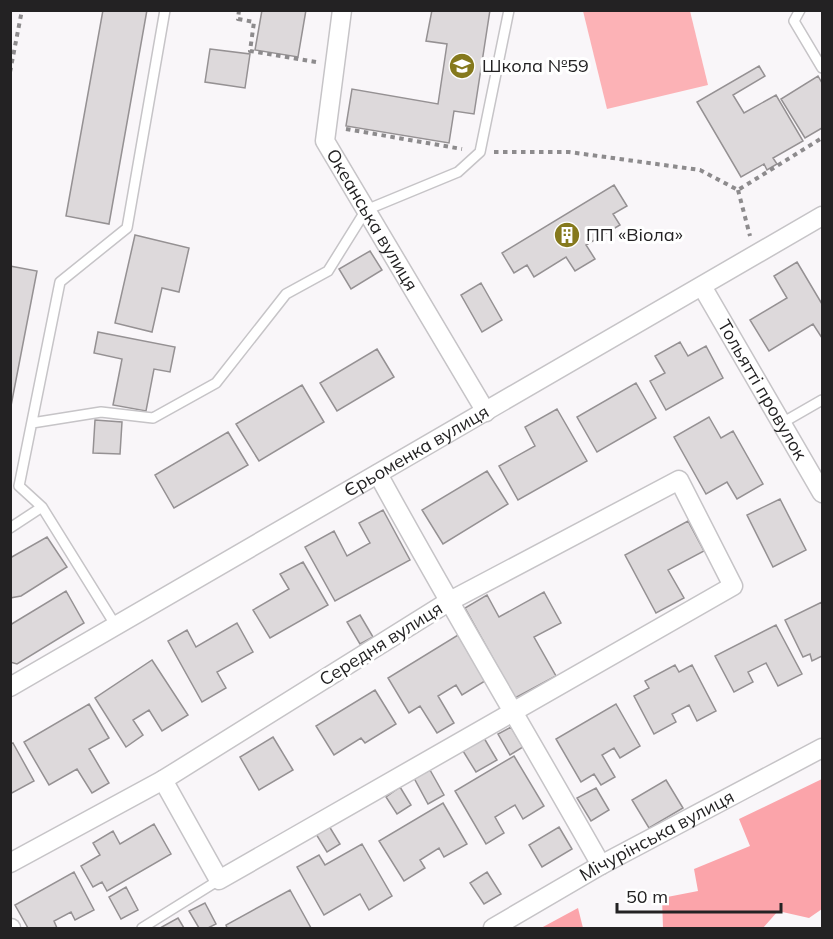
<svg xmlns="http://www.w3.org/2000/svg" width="833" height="939" font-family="Mulish,sans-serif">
<rect width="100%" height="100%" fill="#f9f6f9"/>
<path fill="#fcb2b6" d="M583 11H690L708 85 607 109Z"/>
<path fill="#fba4aa" d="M822 779V909L809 918 778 911 763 928H663L662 898 698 891 694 869 750 846 739 819Z
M578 908 583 928H541Z"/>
<path fill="#ddd9db" stroke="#959193" stroke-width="1.5" d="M103 10H147L109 224 66 216Z
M262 10H306L298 57 255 50Z
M432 10H490L474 114 454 111 449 143 346 126 352 89 438 104 447 44 426 41Z
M210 49 250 54 245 88 205 82Z
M759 66 765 76 733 95 744 113 776 95 803 141 773 158 777 164 767 170 764 164 741 177 697 102Z
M818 76 822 83V128L805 138 781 99Z
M614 185 627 206 613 214 620 225 586 245 595 259 575 271 566 257 534 277 527 265 514 273 502 253Z
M135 235 189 248 179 292 162 288 152 332 115 323Z
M370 251 382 270 351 289 339 269Z
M797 262 822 304V338L813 324 769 351 750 320 787 298 774 276Z
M10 266 37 271 10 411Z
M481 283 502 320 482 332 461 295Z
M98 332 175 347 170 372 154 369 146 411 113 405 122 359 94 353Z
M680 342 688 356 706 346 723 378 666 410 650 381 665 373 655 356Z
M377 349 394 377 337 411 320 383Z
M636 383 656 418 597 452 577 417Z
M302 385 324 422 259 461 236 424Z
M557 409 587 461 518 500 499 466 535 446 525 427Z
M709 417 721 438 733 431 763 484 737 499 727 482 706 494 674 437Z
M95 420 122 422 120 454 93 453Z
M228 432 248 465 174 508 155 475Z
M487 471 508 504 443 544 422 510Z
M780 499 806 550 773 567 747 515Z
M383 510 410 560 335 601 305 547 334 531 347 556 370 543 359 523Z
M688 521 704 551 668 570 684 598 656 613 625 555Z
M47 537 67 567 21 596 10 598V558Z
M303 562 328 605 270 638 253 610 289 589 280 574Z
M66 591 84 623 17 664 10 662V625Z
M544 592 561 623 534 637 556 676 515 698 465 608 487 595 499 617Z
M822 602V656L812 661 810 654 803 657 785 620Z
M360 615 373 637 360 644 347 622Z
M237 623 253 652 217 672 226 688 202 702 168 641 187 630 196 647Z
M776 625 802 674 778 686 766 663 748 672 753 682 734 692 715 656Z
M458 635 485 681 462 695 456 685 438 696 454 723 437 733 420 706 409 713 388 678Z
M152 660 188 715 162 731 149 710 133 720 143 735 126 747 95 698Z
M675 665 679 672 692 665 716 711 697 721 689 705 672 714 676 722 654 734 634 696 649 688 645 681Z
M375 690 396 724 365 743 361 738 334 755 316 726Z
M89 704 109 738 89 749 109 783 92 793 77 769 49 785 24 742Z
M616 704 640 746 620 758 614 748 602 755 615 777 601 785 594 774 581 782 556 739Z
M511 727 523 747 510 755 498 734Z
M273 737 293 770 259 790 240 757Z
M484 738 497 760 476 772 463 751Z
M13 743 34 781 10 794V744Z
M514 756 544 806 523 819 515 805 495 817 504 833 486 844 455 791Z
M430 770 444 795 428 804 414 778Z
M666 780 683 808 649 828 632 800Z
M400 787 411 805 397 814 386 797Z
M596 788 609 810 591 821 577 798Z
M443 803 467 844 444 857 439 848 420 860 425 868 404 881 379 841Z
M154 824 171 854 107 891 102 882 93 887 81 866 100 855 93 843 113 831 120 844Z
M329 826 340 844 327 852 316 834Z
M559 827 572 849 542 867 529 845Z
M362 844 392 896 369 910 360 894 324 915 297 867 319 855 325 865Z
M74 872 94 910 75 920 71 912 54 921 57 928H28L15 905Z
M487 872 501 894 484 904 470 883Z
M126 887 138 910 121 919 109 897Z
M290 890 311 928H227L226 925Z
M205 903 216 924 208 928H199L189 911Z
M178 918 184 928H160Z"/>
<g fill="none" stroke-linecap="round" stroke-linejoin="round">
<g stroke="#c6c4c7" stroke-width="12">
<path id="lane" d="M800 10 794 21 822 68
M32 423 101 412 153 418 216 383 286 294 328 271 366 210 458 172 480 152 509 10
M782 423 822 400
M10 528 42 507
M116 626 42 507 19 486 60 282 127 228 165 10
M142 928 219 880"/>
</g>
<g stroke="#c6c4c7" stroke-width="21">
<g id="street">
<path id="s1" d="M342 10 325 141 486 412"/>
<path id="s2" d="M703 288 822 493"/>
<path d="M378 474C450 606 527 734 601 865"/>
<path d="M679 480 733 586 219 880 163 780 448 602Z"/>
<path id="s3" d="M10 687 822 216"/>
<path d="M10 863 163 780"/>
<path d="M10 928H11"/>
<path id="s4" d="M493 928 601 865 822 748"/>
</g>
</g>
<path stroke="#8d8b8d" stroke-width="4" stroke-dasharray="4.5 4.5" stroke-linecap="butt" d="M239 10 238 19 254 22 250 51 316 62
M10 72 22 10
M346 129 462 149
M494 152H569L700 170 738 190 822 138
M738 190 750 236"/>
<use href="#lane" stroke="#fff" stroke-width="9"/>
<use href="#street" stroke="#fff" stroke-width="18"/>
</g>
<defs>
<g id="school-disc" transform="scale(1.35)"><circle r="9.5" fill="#85791d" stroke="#fff"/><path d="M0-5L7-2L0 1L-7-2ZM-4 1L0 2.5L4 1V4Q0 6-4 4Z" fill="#fff"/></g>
<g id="building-disc" transform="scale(1.35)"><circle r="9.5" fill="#85791d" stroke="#fff"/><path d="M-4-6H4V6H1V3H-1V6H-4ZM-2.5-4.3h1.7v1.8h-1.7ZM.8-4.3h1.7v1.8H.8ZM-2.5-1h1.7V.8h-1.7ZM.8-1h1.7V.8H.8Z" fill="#fff"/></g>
</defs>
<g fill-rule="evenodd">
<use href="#school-disc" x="462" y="66"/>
<use href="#building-disc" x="567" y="235"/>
</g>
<g text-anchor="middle" stroke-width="6" stroke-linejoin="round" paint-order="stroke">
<g font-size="18" fill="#232223" stroke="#fff" text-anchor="start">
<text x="482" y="72">Школа №59</text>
<text x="586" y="241">ПП «Віола»</text>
</g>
<g font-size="18" fill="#232223" stroke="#fff">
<text dy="6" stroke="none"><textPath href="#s1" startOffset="224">Океанська вулиця</textPath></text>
<text dy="6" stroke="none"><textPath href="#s2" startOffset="118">Тольятті провулок</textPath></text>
<text dy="6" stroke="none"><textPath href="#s3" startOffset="470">Єрьоменка вулиця</textPath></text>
<text transform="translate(381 644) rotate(-32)" y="6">Середня вулиця</text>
<text dy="6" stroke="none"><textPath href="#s4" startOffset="188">Мічурінська вулиця</textPath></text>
</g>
</g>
<rect width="833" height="939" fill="none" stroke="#232223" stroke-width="24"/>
<path d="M617 903v9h164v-9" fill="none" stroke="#232223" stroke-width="3"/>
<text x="626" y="903" font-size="18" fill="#232223" stroke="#ffffff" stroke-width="4.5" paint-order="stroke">50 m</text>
</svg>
